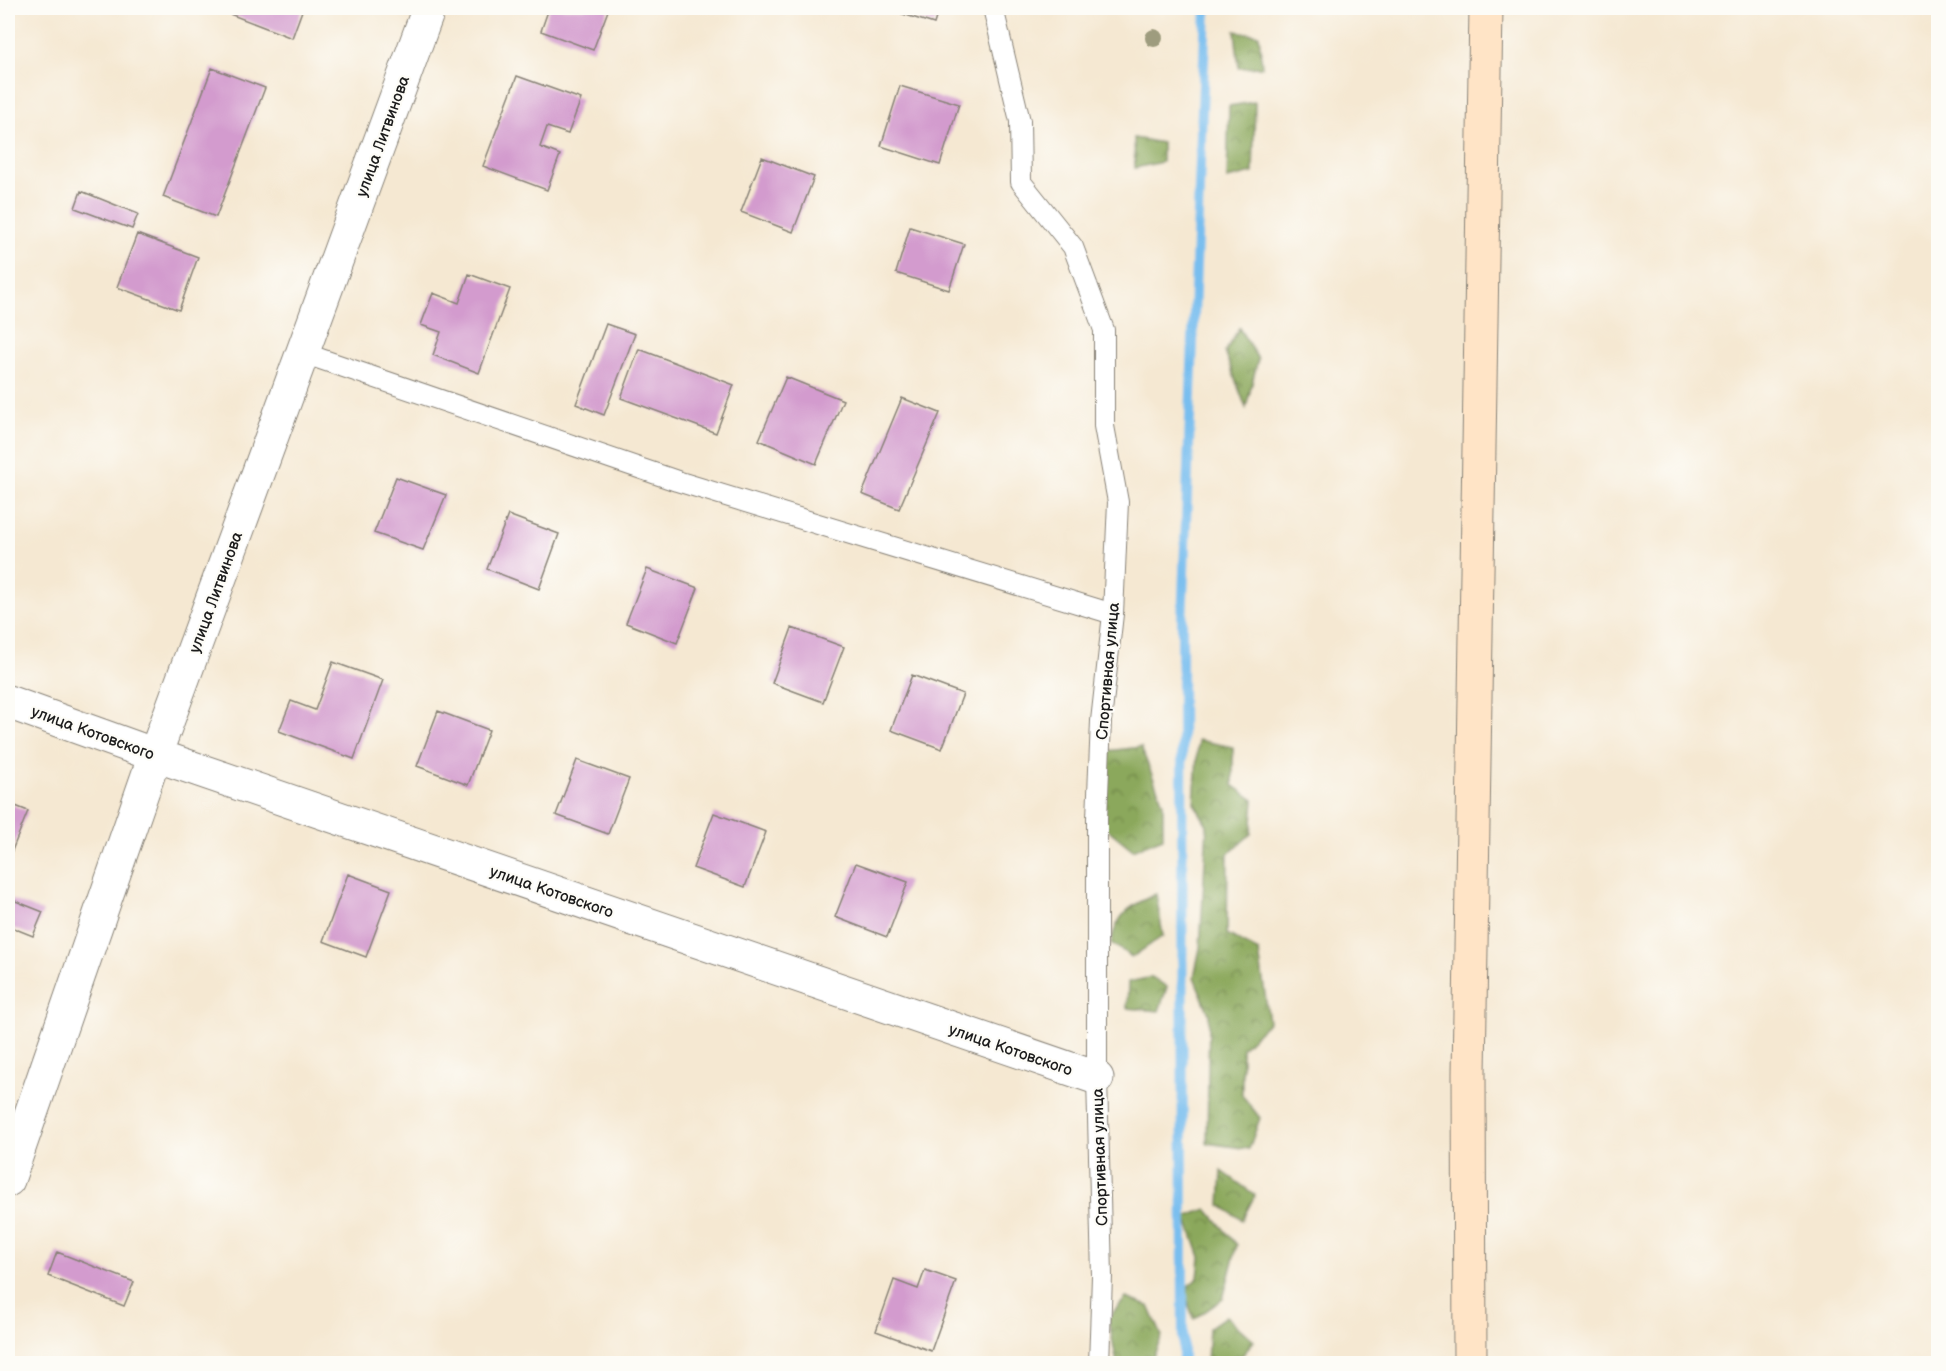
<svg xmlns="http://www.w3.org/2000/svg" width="1946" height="1371" font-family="'Balsamiq Sans',sans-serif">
<defs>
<pattern id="forest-crowns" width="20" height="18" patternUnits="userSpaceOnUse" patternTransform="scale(1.5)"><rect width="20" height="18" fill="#8ba85b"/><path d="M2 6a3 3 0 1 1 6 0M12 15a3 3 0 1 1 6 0" fill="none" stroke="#71884a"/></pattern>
</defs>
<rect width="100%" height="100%" fill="#fdfcf7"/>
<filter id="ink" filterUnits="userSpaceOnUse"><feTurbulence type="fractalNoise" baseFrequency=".0167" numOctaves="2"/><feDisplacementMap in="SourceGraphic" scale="12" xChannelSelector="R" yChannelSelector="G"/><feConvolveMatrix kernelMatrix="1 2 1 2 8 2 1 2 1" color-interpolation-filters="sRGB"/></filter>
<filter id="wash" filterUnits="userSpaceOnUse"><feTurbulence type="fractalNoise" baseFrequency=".008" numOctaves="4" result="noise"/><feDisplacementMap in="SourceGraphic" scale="24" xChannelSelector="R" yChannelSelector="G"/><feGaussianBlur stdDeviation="1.35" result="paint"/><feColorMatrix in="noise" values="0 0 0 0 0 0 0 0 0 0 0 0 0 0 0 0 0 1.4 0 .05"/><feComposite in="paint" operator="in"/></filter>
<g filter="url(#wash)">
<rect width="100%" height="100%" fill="#f5e8d2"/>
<path fill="url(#forest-crowns)" stroke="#54623c" stroke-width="1.5" d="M1235 31 1259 35 1262 67 1239 68Z
M1255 102 1253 173 1227 179 1229 106Z
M1134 138 1162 143V162L1135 168Z
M1239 328 1258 359 1246 408 1225 352Z
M1198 740 1233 747V785L1254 800 1251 834 1228 854 1227 934 1259 952 1269 1022 1242 1048V1095L1260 1118 1249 1149 1207 1143 1209 1014 1194 977 1200 948 1207 825 1194 803Z
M1141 747 1163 803V838L1133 850 1101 824 1107 751Z
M1156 894 1163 936 1132 957 1111 943C1117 913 1130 906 1156 894Z
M1152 977 1167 987 1159 1011 1127 1008 1128 982Z
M1222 1171 1255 1195 1242 1220 1220 1205Z
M1207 1209 1237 1245 1223 1299 1194 1319 1183 1290 1198 1278 1200 1257 1186 1217Z
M1126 1298 1149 1306 1162 1336 1150 1363H1117L1108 1318Z
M1226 1316 1254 1341 1236 1363H1207L1209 1328Z"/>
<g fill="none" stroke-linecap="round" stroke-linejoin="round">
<path stroke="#78beef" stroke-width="10" d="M1183 1364 1182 623 1206 8"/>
</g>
<g id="blocks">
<path fill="#d39bce" d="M223 8H303L292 38 222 11Z
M549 8H609L593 50 541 31Z
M884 8H939L934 24Z
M212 68 265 88 216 217 163 197Z
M517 76 581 99 568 134 547 127 540 147 560 155 547 190 483 166Z
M900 86 959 104 940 165 881 146Z
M762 157 814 177 793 232 741 212Z
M81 191 138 214 132 229 75 208Z
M910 227 964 244 949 290 896 273Z
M137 234 198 257 179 310 117 287Z
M469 274 510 289 479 373 433 355 441 332 421 325 433 293 459 303Z
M606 324 635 334 604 415 576 404Z
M639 349 734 385 716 433 621 398Z
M786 377 843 400 816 464 759 440Z
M902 398 940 413 899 509 862 494Z
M396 477 446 495 423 550 374 533Z
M508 515 559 534 539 589 487 569Z
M647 569 698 588 677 643 626 623Z
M792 628 844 647 823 702 772 683Z
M333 662 383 680 354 759 279 731 291 701 315 710Z
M912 675 963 694 942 749 891 730Z
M438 711 489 730 468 785 417 766Z
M577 760 629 779 608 834 556 815Z
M8 803 28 811 11 853 8 852Z
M714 813 766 832 745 887 693 868Z
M856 863 908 882 887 937 835 917Z
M348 874 391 890 366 957 323 941Z
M8 898 43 912 33 936 8 926Z
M57 1252 134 1282 124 1306 48 1276Z
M925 1270 956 1281 931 1351 876 1331 894 1280 918 1289Z"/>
</g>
</g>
<g filter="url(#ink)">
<use href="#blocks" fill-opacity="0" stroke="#888277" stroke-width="1.5"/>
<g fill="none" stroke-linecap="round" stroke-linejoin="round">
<g stroke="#888277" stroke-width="22">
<path id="service" d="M996 8 994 12 1020 121 1021 182 1073 247 1104 330V426L1118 502 1113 614 1101 721 1097 818V1078L1102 1276 1099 1364
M303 353 677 481 1113 614"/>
</g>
<g stroke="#888277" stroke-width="35">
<path id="minor" d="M155 755 1097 1078"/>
</g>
<g stroke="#888277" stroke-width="35">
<path id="tertiary" d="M8 702 155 755
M8 1180 155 755 429 8"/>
</g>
<g stroke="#888277" stroke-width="35">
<path id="secondary" d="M1470 1364 1469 1074 1486 8"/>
</g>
<use href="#service" stroke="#fff" stroke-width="20"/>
<use href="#minor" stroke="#fff" stroke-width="33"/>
<use href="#tertiary" stroke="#fff" stroke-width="33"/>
<use href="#secondary" stroke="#ffe4c6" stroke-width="33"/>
</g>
<circle fill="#9e9c7e" cx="1154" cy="38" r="9"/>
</g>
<g text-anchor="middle" stroke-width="4.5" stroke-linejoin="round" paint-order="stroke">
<g font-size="16" fill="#1c1c1c" stroke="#fdfcf7">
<text transform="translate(382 136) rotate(-70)" y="6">улица Литвинова</text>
<text transform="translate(215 592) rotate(-70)" y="6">улица Литвинова</text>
<text transform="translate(1107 671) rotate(-85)" y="6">Спортивная улица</text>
<text transform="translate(93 732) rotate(20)" y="6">улица Котовского</text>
<text transform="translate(552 891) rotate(19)" y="6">улица Котовского</text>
<text transform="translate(1011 1049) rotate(19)" y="6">улица Котовского</text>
<text transform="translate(1099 1157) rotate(-92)" y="6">Спортивная улица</text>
</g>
</g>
<rect width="1946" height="1371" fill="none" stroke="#fdfcf7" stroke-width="30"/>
</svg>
